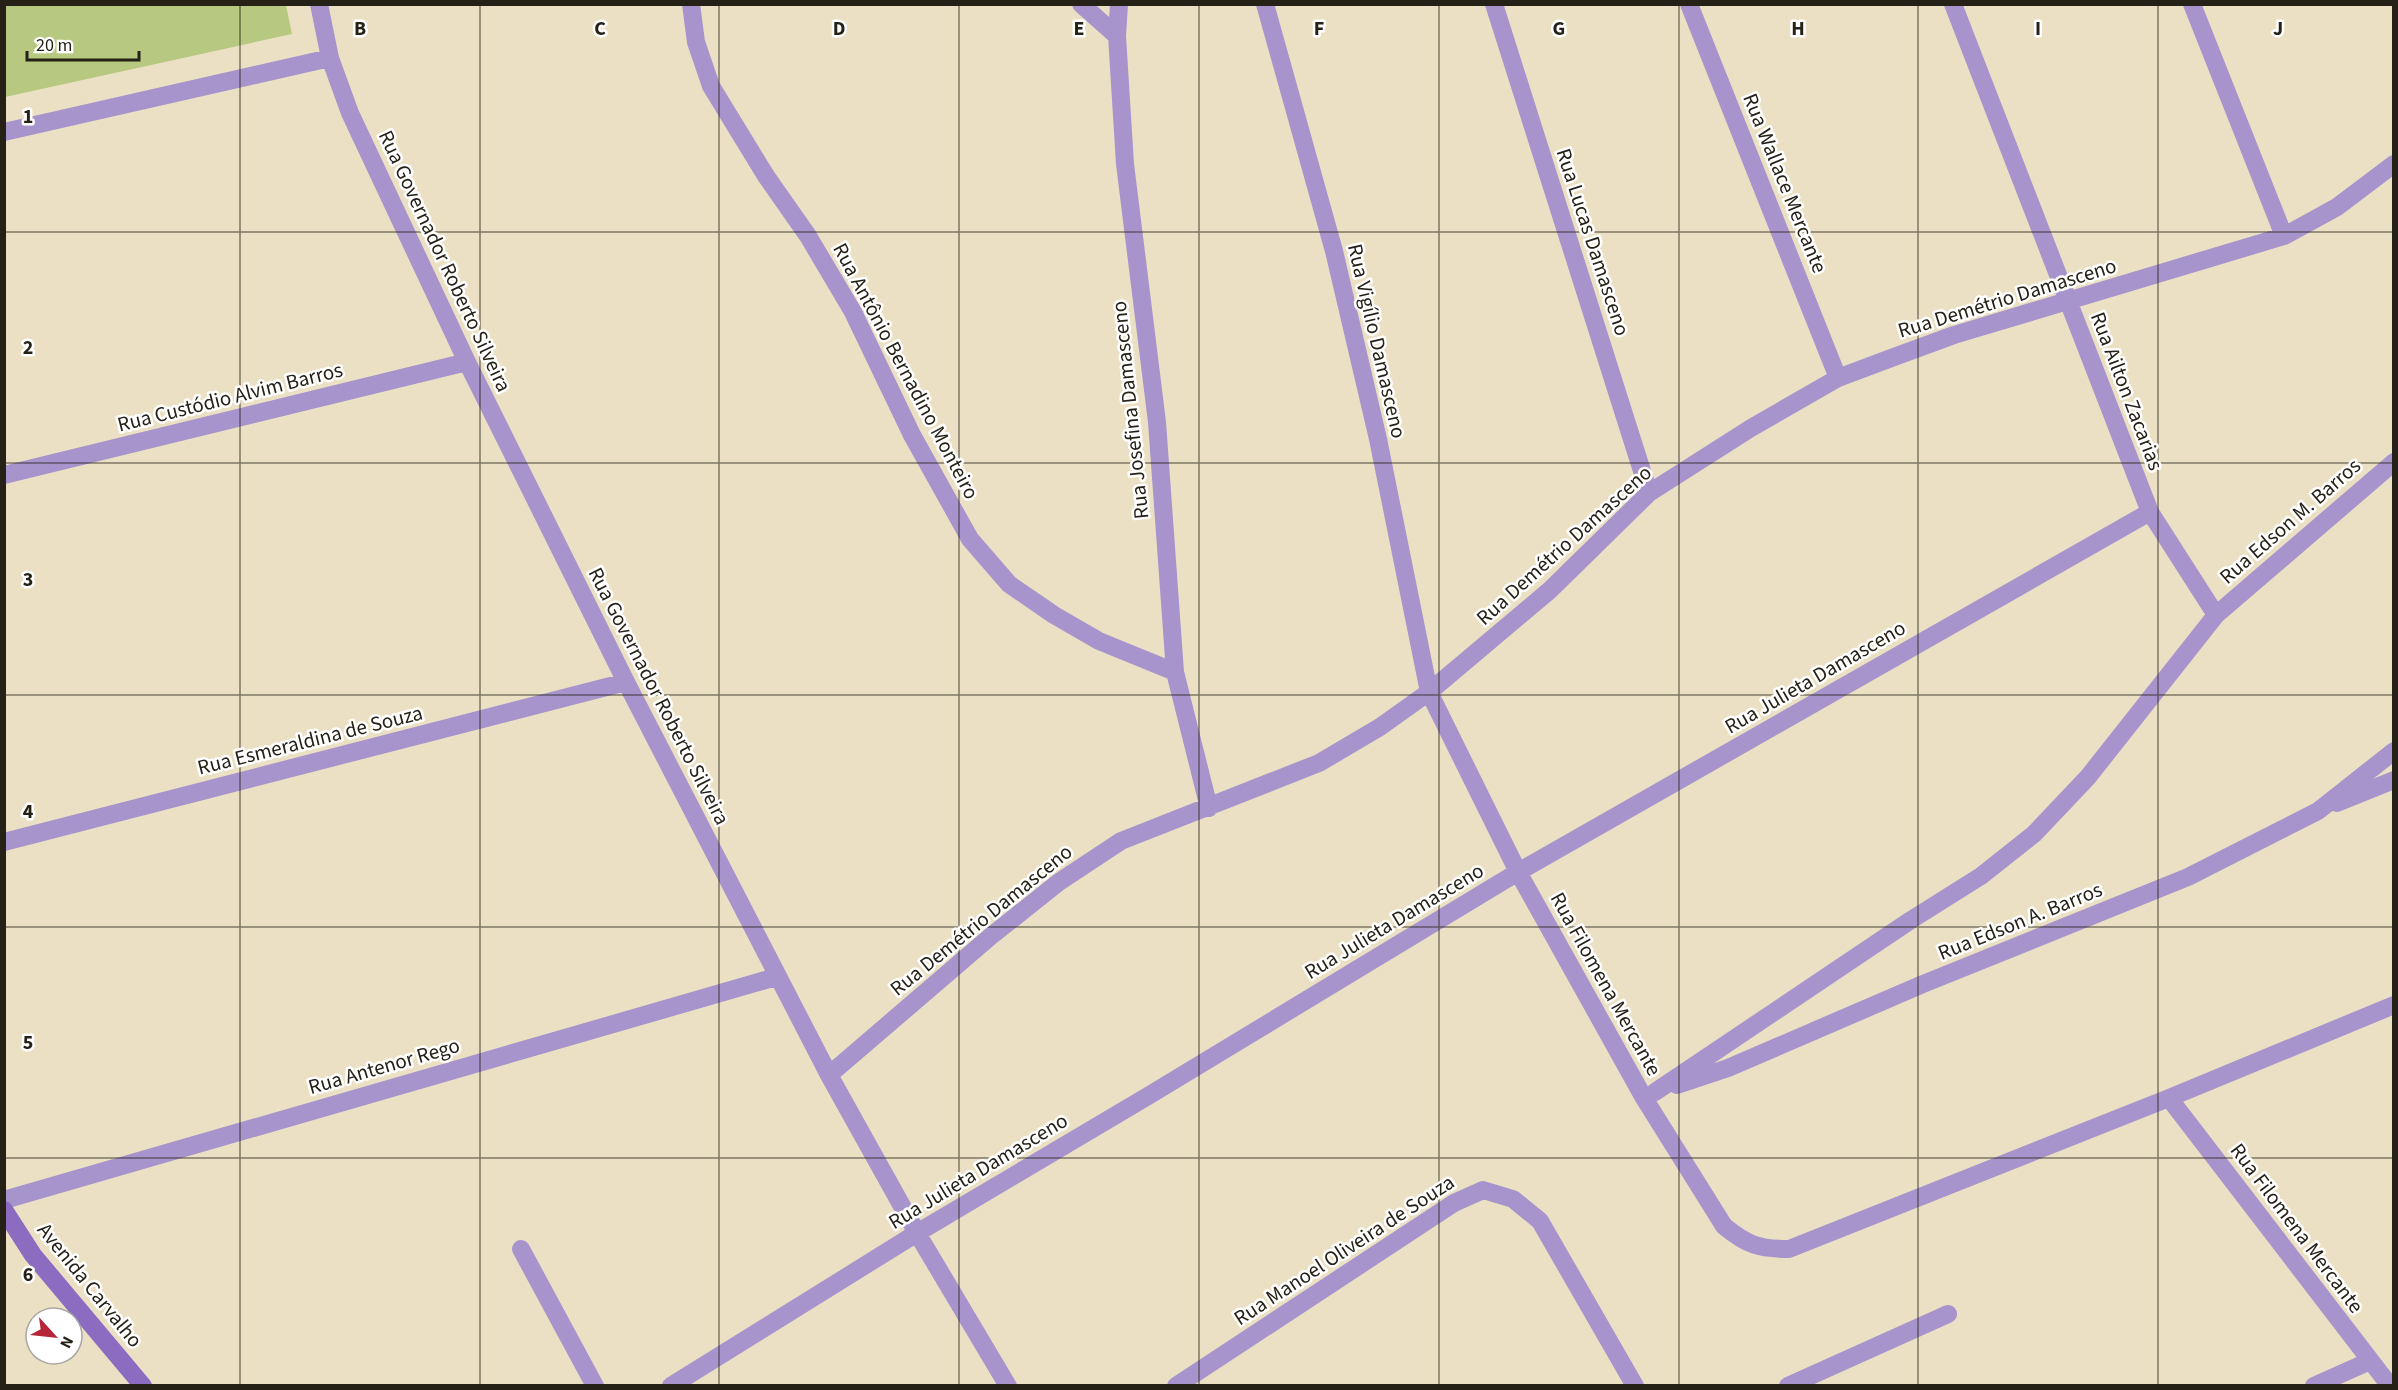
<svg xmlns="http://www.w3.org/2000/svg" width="2398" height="1390" font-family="'Source Sans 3',sans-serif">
<rect width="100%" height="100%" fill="#ece0c4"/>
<path fill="#b7c881" d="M4 5H286L292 34 5 97Z"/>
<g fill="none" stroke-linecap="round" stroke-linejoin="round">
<path stroke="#a794cc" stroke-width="18" d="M319 4 330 58 350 113 467 362 626 682 829 1075 917 1233 1008 1386
M691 4 696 42 711 86 766 176 808 236 853 312 912 435 970 539 1009 584 1054 615 1099 641 1175 672
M1081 4 1117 36
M1119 4 1117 36 1125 164 1157 422 1175 672 1209 808
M1265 4 1334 251 1378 439 1429 692 1518 872 1644 1098 1724 1226C1747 1245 1759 1249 1789 1249L2169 1098 2394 1005
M1494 4 1649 493
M1689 4 1838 378
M1953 4 2150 512 2216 615
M2192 4 2284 236
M4 132 330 58
M4 475 467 362
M2337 803 2394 780
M4 842 626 682
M829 1075 991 936 1059 882 1121 841 1319 763 1380 727 1429 692 1550 590 1649 493 1751 428 1838 378 1894 357 1954 335 2284 236 2337 207 2394 164
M1677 1085 1728 1068 1923 984 2188 877 2318 811 2394 751
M1655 1092 1911 920 1981 876 2034 834 2088 777 2216 615 2394 462
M2169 1098 2390 1386
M4 1200 776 977
M521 1249 595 1386
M671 1386 917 1233 1148 1096 1518 872 2150 512
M1176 1386 1454 1203 1483 1190 1513 1199 1540 1221 1635 1386
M1788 1386 1948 1314
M2314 1386 2370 1361"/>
<path stroke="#8b6cc0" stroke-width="18" d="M4 1210 33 1255 143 1386"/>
</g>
<path fill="none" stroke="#262117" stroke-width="1.5" stroke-opacity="0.55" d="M240 4V1386M480 4V1386M719 4V1386M959 4V1386M1199 4V1386M1439 4V1386M1679 4V1386M1918 4V1386M2158 4V1386M4 232H2394M4 463H2394M4 695H2394M4 927H2394M4 1158H2394"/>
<g text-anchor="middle" stroke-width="5" stroke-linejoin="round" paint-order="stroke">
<g font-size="21" fill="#262117" stroke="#fff">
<text transform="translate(1785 183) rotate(68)" y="7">Rua Wallace Mercante</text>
<text transform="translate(1593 242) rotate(72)" y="7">Rua Lucas Damasceno</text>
<text transform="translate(445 261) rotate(65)" y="7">Rua Governador Roberto Silveira</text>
<text transform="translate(2007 298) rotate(-17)" y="7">Rua Demétrio Damasceno</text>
<text transform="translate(1377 341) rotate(77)" y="7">Rua Vigílio Damasceno</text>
<text transform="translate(906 371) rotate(62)" y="7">Rua Antônio Bernadino Monteiro</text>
<text transform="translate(2127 391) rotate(69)" y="7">Rua Ailton Zacarias</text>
<text transform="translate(230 397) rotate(-14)" y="7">Rua Custódio Alvim Barros</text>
<text transform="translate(1130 410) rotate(-96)" y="7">Rua Josefina Damasceno</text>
<text transform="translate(2290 521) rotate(-41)" y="7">Rua Edson M. Barros</text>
<text transform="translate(1564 545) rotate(-42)" y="7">Rua Demétrio Damasceno</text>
<text transform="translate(1815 677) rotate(-30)" y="7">Rua Julieta Damasceno</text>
<text transform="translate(659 696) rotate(63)" y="7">Rua Governador Roberto Silveira</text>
<text transform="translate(310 740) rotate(-14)" y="7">Rua Esmeraldina de Souza</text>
<text transform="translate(981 920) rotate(-39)" y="7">Rua Demétrio Damasceno</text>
<text transform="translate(1394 921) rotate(-31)" y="7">Rua Julieta Damasceno</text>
<text transform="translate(2020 921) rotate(-22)" y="7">Rua Edson A. Barros</text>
<text transform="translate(1606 984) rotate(61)" y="7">Rua Filomena Mercante</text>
<text transform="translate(384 1066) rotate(-16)" y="7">Rua Antenor Rego</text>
<text transform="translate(978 1171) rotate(-31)" y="7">Rua Julieta Damasceno</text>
<text transform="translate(2297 1228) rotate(53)" y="7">Rua Filomena Mercante</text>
<text transform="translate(1344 1250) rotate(-33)" y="7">Rua Manoel Oliveira de Souza</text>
<text transform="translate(90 1285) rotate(51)" y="7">Avenida Carvalho</text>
</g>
</g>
<g font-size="20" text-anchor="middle" font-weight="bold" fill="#262117" stroke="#fff" stroke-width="5" stroke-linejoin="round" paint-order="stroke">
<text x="360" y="35">B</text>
<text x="600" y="35">C</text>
<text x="839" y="35">D</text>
<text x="1079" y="35">E</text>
<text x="1319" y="35">F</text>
<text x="1559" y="35">G</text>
<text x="1798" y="35">H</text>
<text x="2038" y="35">I</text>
<text x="2278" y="35">J</text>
<text x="28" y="123">1</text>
<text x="28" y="354">2</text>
<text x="28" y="586">3</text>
<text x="28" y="818">4</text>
<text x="28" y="1049">5</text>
<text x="28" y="1281">6</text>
</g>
<rect width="2398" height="1390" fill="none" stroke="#262117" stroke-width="12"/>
<g transform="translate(54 1336) rotate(117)"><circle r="28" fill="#ffffff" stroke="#a8a6a2" stroke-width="1.5"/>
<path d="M0-4.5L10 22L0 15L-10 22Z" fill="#b72638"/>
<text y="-9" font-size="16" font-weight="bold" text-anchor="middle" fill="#262117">N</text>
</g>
<path d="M27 51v9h112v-9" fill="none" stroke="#262117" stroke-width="3"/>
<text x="36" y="51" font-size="18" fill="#262117" stroke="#ffffff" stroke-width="4.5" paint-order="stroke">20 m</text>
</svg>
